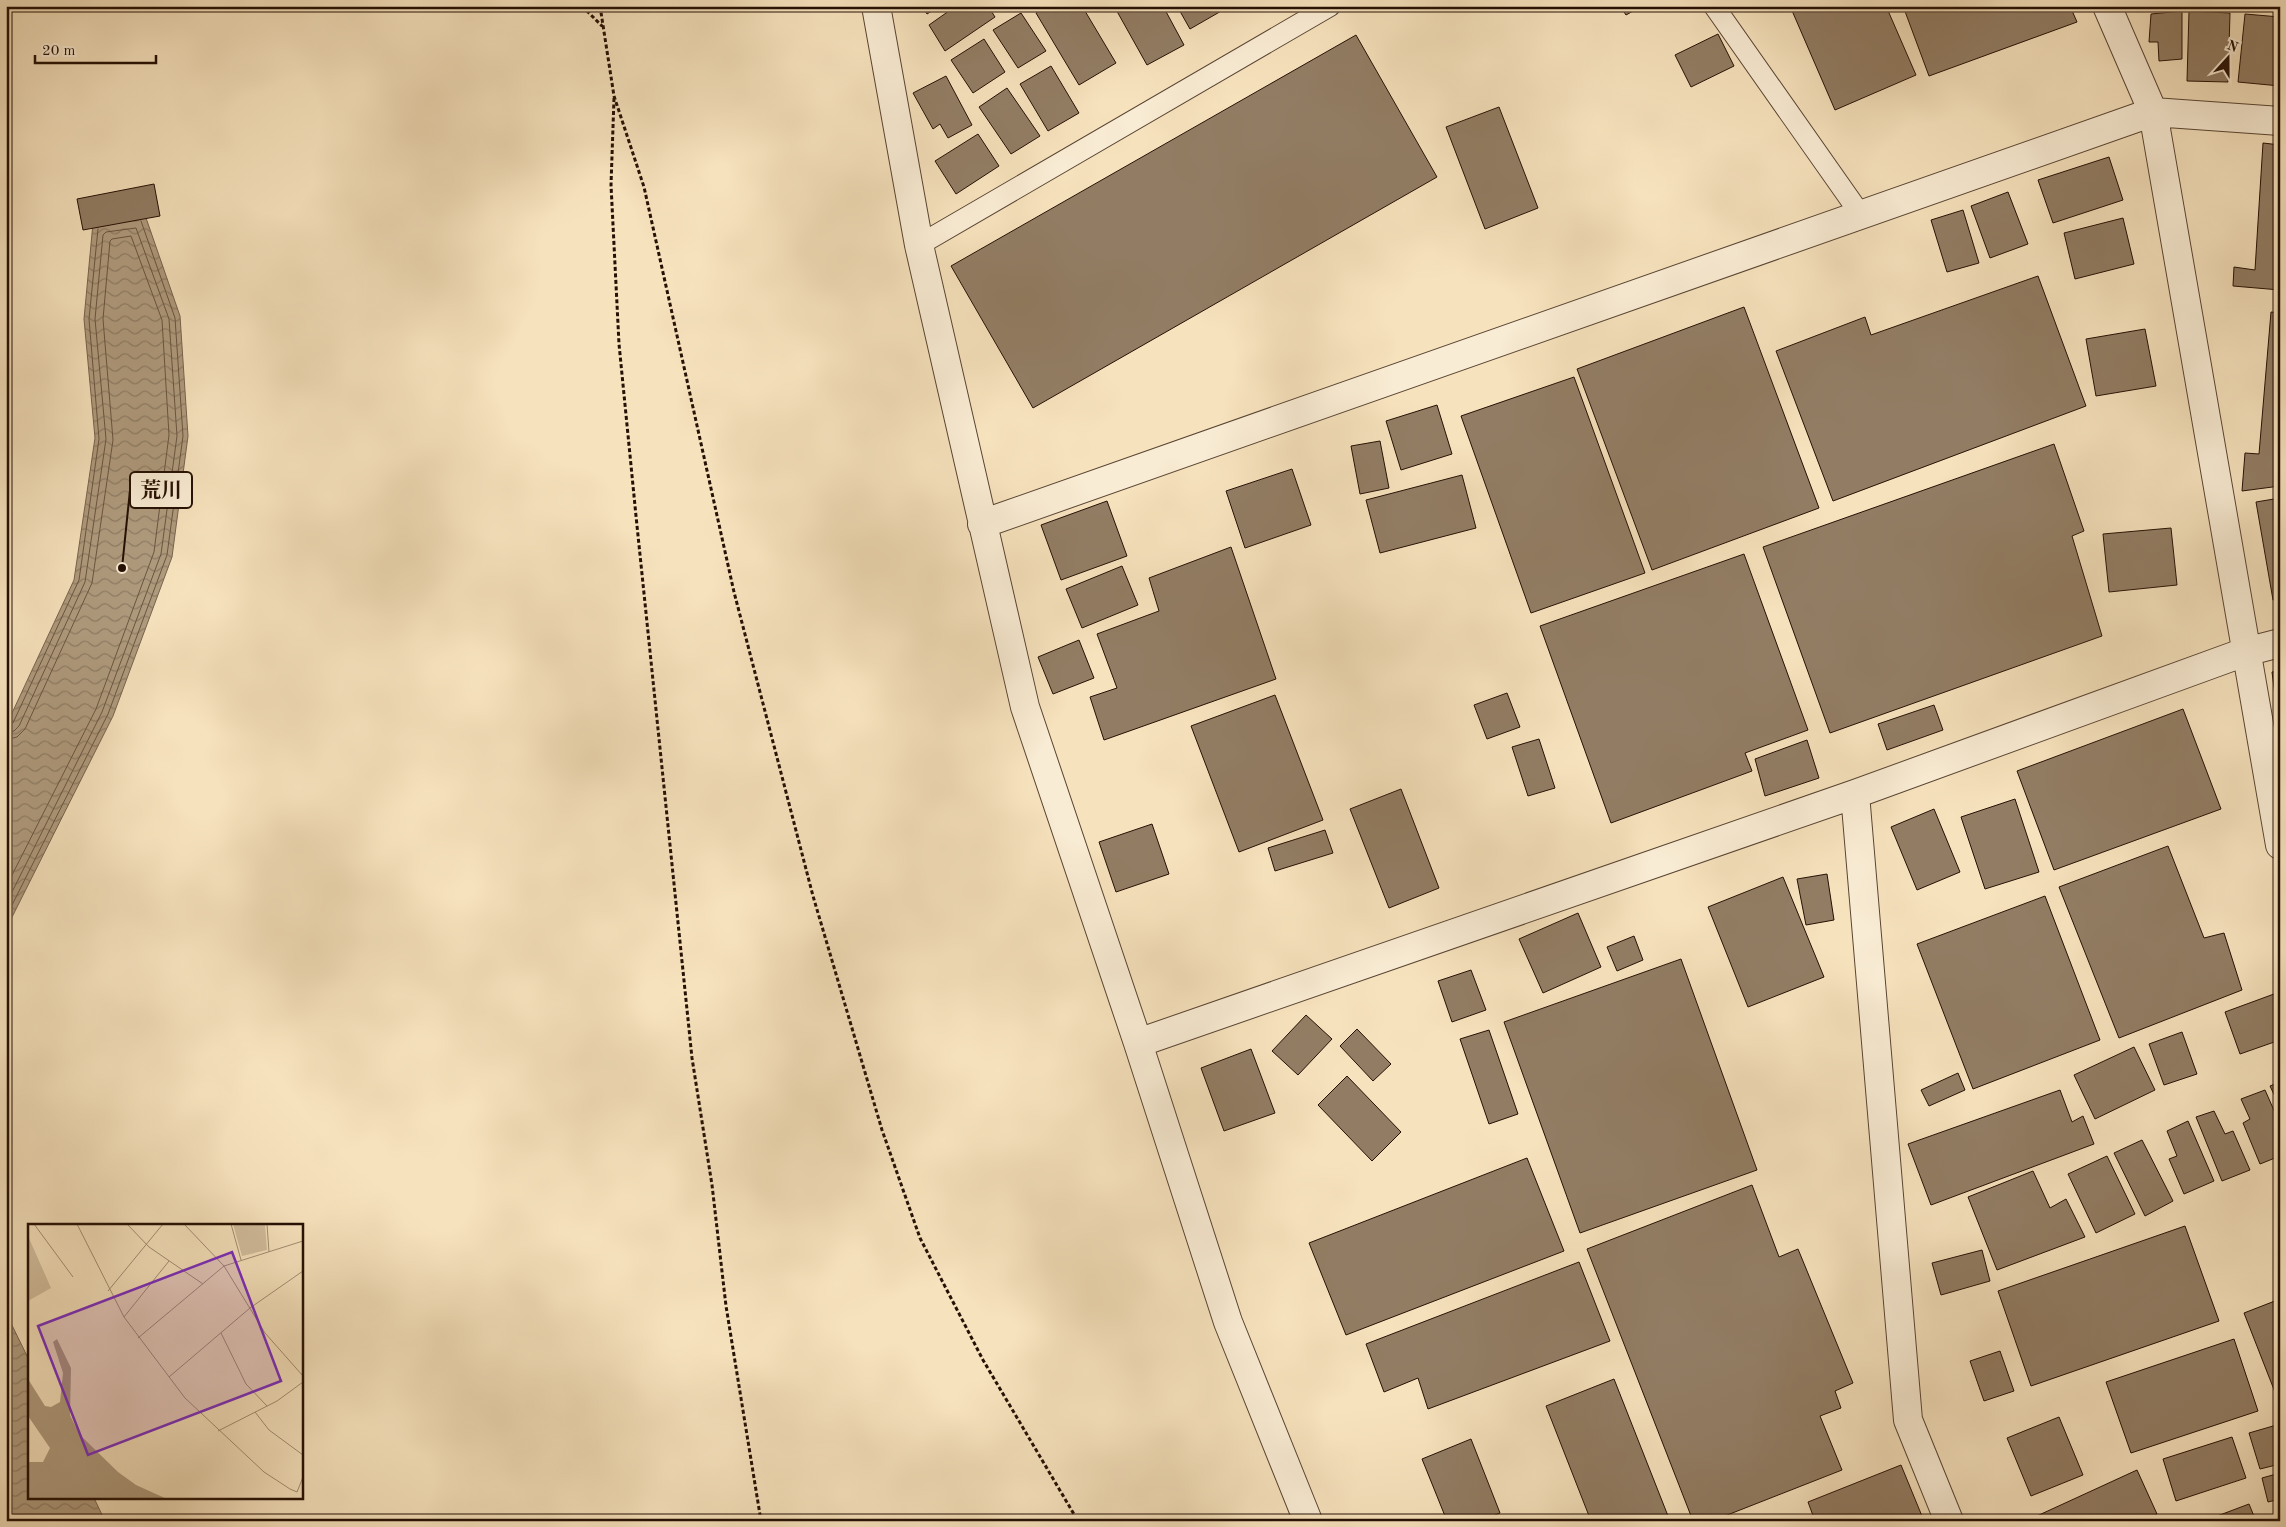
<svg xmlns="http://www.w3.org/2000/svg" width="2286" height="1527" font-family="'Old Standard TT','Noto Serif JP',serif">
<defs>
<pattern id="water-waves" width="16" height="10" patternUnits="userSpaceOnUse" patternTransform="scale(1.25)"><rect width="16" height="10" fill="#af9b7e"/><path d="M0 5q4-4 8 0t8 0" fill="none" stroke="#8e7d65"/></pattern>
</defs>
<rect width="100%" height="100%" fill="#f6e2bd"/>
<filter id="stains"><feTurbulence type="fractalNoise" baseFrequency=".004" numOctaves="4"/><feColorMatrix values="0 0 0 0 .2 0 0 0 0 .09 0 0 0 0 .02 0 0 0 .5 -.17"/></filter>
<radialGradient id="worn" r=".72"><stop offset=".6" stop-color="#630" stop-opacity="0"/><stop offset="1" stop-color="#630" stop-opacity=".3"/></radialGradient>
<path fill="url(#water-waves)" stroke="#78634d" d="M145 215 180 316 188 436 172 557 113 716 6 929V726L74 580 95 438 84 319 93 223Z
M6 1313 29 1360V1498H94L105 1521H6Z"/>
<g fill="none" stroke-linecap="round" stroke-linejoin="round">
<path stroke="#6a5641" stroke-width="1" d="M6 726 13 723 79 580 99 439 89 319 98 229
M6 732 14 731 19 726 85 582 106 439 95 319 103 235 106 232 136 228 169 319 177 436 161 554 102 712 6 904
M6 740 17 737 25 729 92 583 113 440 103 319 110 241 112 239 131 236 162 320 169 435 154 552 96 709 6 887
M6 917 108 714 167 555 183 436 175 318 141 221"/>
</g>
<path fill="#927d64" stroke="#251004" d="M922 6H940L927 14Z
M956 6H988L995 17 945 51 929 25Z
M1047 6H1082L1116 63 1079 85 1036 13Z
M1114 6H1163L1184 45 1147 65Z
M1177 6H1230L1190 29Z
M1620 6H1642L1626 15Z
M1790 6H1886L1916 75 1835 110Z
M1903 6H2070L2077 22 1929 76Z
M2182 11V59L2159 61 2158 42H2149L2151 14Z
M2189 11 2230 13 2228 82 2187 81Z
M1021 13 1046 51 1018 68 993 30Z
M2245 14 2280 17V86L2238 82Z
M1718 34 1734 66 1691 87 1675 55Z
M1356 35 1437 177 1033 408 951 266Z
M984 39 1005 72 973 93 951 60Z
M1051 66 1079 113 1048 131 1020 84Z
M946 76 972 125 948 138 940 124 933 129 913 93Z
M1007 88 1040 136 1011 154 979 107Z
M1499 107 1538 208 1485 229 1446 127Z
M978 134 999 166 956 194 935 161Z
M2263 143 2280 145V290L2233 286 2234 267 2255 270Z
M2109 157 2123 200 2053 223 2038 180Z
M154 184 160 216 83 230 77 199Z
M2008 192 2028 244 1990 258 1971 206Z
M1963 210 1979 263 1947 272 1931 220Z
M2123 218 2134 264 2075 279 2064 233Z
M2038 276 2086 406 1833 501 1776 351 1865 317 1871 335Z
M1744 307 1819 508 1652 570 1577 369Z
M2271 312 2280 313V486L2242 491 2245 453 2259 454Z
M2145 329 2156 386 2096 396 2086 339Z
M1574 377 1645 573 1531 613 1461 416Z
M1437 405 1452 454 1401 470 1386 421Z
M1380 441 1389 488 1360 494 1351 446Z
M2054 444 2084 531 2072 536 2102 636 1830 733 1763 547Z
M1292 469 1311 525 1245 548 1226 491Z
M1462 475 1476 528 1380 553 1366 500Z
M2280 498V599L2273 600 2256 502Z
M1107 501 1127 556 1061 580 1041 525Z
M2171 528 2177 585 2109 592 2103 534Z
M1231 547 1276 679 1104 740 1090 697 1117 688 1097 634 1159 611 1149 578Z
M1744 554 1808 730 1745 753 1752 771 1611 823 1540 626Z
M1122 566 1138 605 1082 628 1066 589Z
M1079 640 1094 678 1053 694 1038 657Z
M2280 671V719H2278L2272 672Z
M1507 693 1520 727 1487 739 1474 705Z
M1275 695 1323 820 1239 852 1191 726Z
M1934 705 1943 730 1887 750 1878 724Z
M2183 709 2221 809 2054 870 2017 771Z
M1539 739 1555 788 1528 796 1512 747Z
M1807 740 1819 778 1765 796 1755 759Z
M1401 789 1439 888 1389 908 1350 809Z
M2015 799 2039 872 1985 889 1961 817Z
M1934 809 1960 872 1917 890 1891 827Z
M1152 824 1169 874 1116 892 1099 842Z
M1325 830 1333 853 1275 871 1268 848Z
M2168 846 2204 938 2224 933 2242 990 2119 1038 2059 887Z
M1827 874 1834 920 1806 925 1797 879Z
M1783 877 1824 977 1748 1007 1708 907Z
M2045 896 2100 1040 1973 1089 1917 944Z
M1578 913 1601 967 1543 993 1519 939Z
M1634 936 1643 960 1617 971 1607 947Z
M1681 959 1757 1170 1580 1233 1504 1022Z
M1471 970 1486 1010 1452 1022 1438 981Z
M2274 994 2280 1011V1040L2240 1054 2225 1012Z
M1306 1015 1332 1039 1298 1075 1272 1051Z
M1357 1029 1391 1064 1373 1081 1340 1046Z
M1489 1030 1518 1114 1489 1124 1460 1039Z
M2182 1032 2197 1074 2164 1085 2149 1044Z
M2134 1047 2155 1090 2095 1119 2074 1075Z
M1251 1049 1275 1113 1224 1131 1201 1068Z
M1958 1073 1965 1090 1929 1106 1921 1090Z
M1347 1076 1401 1132 1372 1161 1318 1105Z
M2280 1082V1107L2270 1086Z
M2060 1090 2072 1122 2083 1116 2094 1144 1931 1205 1908 1144Z
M2265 1090 2280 1124V1156L2260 1164 2243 1123 2250 1119 2241 1099Z
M2214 1111 2225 1134 2233 1131 2250 1170 2222 1181 2196 1117Z
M2188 1121 2214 1181 2184 1194 2169 1159 2177 1156 2167 1131Z
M2142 1140 2173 1201 2145 1216 2114 1153Z
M2107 1156 2135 1214 2096 1233 2068 1174Z
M1527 1158 1564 1251 1346 1335 1309 1243Z
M2033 1171 2050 1208 2066 1199 2085 1237 1997 1270 1968 1197Z
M1752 1185 1779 1257 1798 1249 1853 1383 1835 1391 1841 1408 1820 1416 1842 1470 1712 1521H1693L1587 1249Z
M2185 1226 2219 1321 2031 1386 1998 1291Z
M1982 1250 1990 1281 1941 1295 1932 1263Z
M1579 1262 1610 1341 1428 1409 1418 1378 1384 1392 1366 1344Z
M2280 1299V1405L2244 1313Z
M2234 1339 2258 1411 2131 1453 2106 1382Z
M2000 1351 2014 1391 1984 1401 1970 1361Z
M1614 1379 1670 1521H1591L1546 1406Z
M2059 1417 2083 1475 2031 1496 2007 1438Z
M2280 1424V1464L2260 1469 2249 1433Z
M2232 1437 2246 1478 2176 1501 2163 1459Z
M1471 1439 1500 1513 1480 1521H1447L1422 1459Z
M1901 1465 1924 1521H1815L1808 1502Z
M2137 1470 2157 1514 2143 1521H2026Z
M2280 1473V1499L2268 1502 2262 1478Z
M2249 1504 2256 1521H2204Z"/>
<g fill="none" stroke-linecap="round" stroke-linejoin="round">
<g stroke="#594432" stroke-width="22">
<path id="service" d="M1714 6 1861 215
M919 245 1330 6"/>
</g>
<g stroke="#594432" stroke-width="30">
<path id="minor" d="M876 6 919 245 1025 707 1138 1043 1228 1322 1308 1521
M2107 6 2153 112 2280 845
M982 524 2153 112 2280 121
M1855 794 1908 1420 1949 1521
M1138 1043 1855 794 2245 652 2280 643"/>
</g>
<path stroke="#251004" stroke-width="3" stroke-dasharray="4 2.5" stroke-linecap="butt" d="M582 6 602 26
M600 6 614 96 644 187 734 592 813 896 882 1130 920 1238 983 1360 1078 1521
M614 98 611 185 619 344 636 516 692 1058 712 1185 726 1306 761 1521"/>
<use href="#service" stroke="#f9ecd4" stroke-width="20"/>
<use href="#minor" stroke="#f9ecd4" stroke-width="28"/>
</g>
<g transform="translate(28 1224)">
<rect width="275" height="275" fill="#f6e2bd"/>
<path d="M205 0H237L239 26 214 32ZM0 12 23 64 0 77Z" fill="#d2be9e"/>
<path d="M29 115 43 144 42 191 51 210 90 248 108 261 139 275H0V238H15L22 224 0 192V155L17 182 23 183 32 178 35 149 25 118Z" fill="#af9b7e"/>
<path fill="none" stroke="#a28e73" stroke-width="1" d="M6 0 45 53M49 0 96 93 157 174 236 248 262 265 269 268 275 253M99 0 121 23 175 60M156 0 196 42 237 109 275 152M203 0 213 36M239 0 241 28M80 67 135 0M96 93 141 37M193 109 218 160 239 182M110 114 196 42 275 17M141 153 222 84 275 47M227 188 241 206 275 231M190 207 249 177 275 158"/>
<path fill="#7b2cbf" fill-opacity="0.15" stroke="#7b2cbf" stroke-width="2.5" d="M204 28 253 157 60 231 10 102Z"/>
<rect width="275" height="275" fill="none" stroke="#251004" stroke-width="2.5"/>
</g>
<path fill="none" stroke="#251004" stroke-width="2" d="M122 568L130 490"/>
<circle fill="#251004" stroke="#f9ecd4" stroke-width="2" cx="122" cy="568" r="5"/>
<rect fill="#f9ecd4" stroke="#251004" stroke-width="2" x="130" y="472" width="62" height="36" rx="5"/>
<g font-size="21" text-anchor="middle" font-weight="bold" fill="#251004">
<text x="161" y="497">荒川</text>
</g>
<rect width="2286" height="1527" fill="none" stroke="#f6e2bd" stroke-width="25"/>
<rect x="8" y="8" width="2271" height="1512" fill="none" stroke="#251004" stroke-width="2.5"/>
<rect x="12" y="12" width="2261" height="1502" fill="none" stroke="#251004"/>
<g transform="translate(2228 58) rotate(21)" stroke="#f9ecd4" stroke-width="4" paint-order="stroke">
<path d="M0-4L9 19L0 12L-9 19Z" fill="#251004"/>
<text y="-8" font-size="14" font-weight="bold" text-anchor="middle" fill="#251004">N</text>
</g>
<path d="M35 55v8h121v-8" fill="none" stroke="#251004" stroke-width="2.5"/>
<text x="42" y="55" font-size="15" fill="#251004" stroke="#f9ecd4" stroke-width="4" paint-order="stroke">20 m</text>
<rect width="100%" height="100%" filter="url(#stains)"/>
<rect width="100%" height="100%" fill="url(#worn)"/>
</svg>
